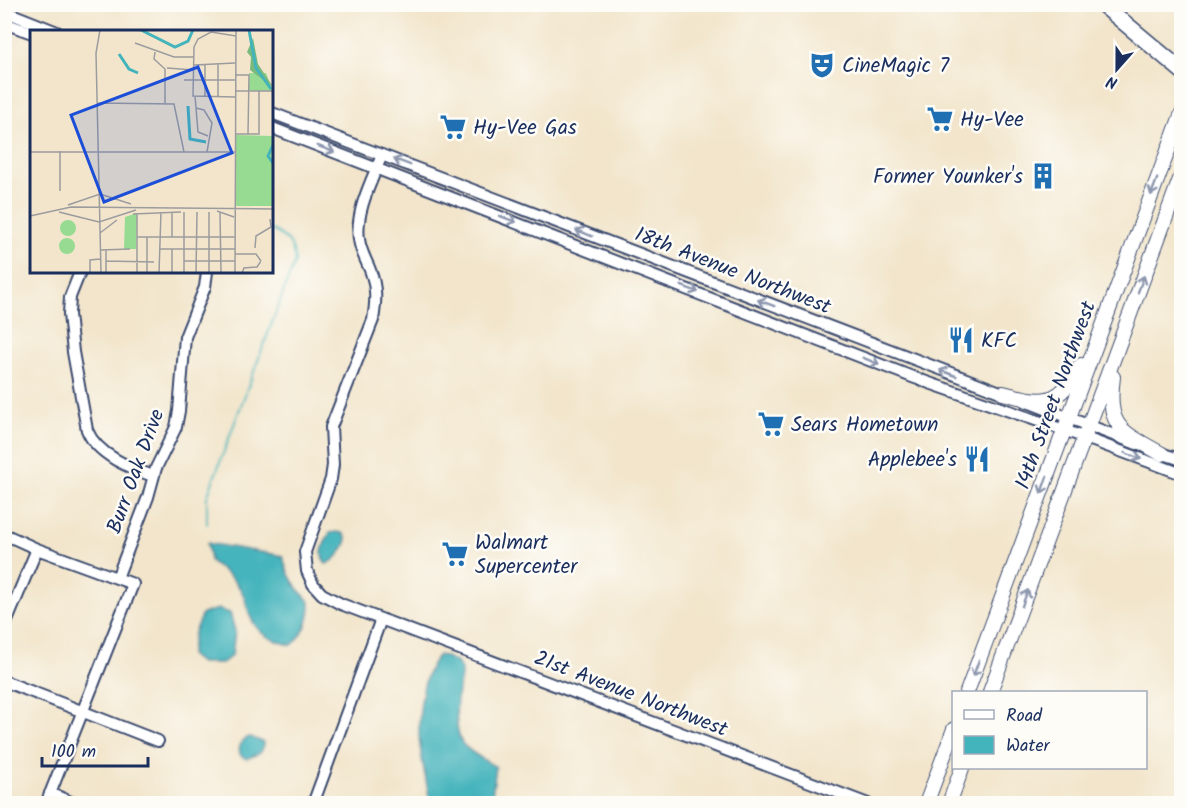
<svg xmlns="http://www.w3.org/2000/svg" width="1186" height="808" font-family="Kalam,sans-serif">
<rect width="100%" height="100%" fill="#fdfcf7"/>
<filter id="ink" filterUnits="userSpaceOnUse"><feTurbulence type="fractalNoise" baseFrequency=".0167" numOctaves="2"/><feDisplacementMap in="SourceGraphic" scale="12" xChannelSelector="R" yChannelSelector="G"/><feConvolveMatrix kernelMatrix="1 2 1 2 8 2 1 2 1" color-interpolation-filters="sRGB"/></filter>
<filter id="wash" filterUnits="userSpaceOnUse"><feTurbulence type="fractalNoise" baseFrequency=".008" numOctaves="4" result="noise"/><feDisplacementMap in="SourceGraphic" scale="24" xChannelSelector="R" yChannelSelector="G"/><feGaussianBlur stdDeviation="1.35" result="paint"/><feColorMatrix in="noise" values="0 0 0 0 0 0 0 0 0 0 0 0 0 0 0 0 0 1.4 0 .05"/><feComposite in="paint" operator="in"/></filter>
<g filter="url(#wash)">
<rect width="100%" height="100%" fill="#f2e5cb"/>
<path fill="#44b4bc" stroke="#30728d" stroke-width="1.5" d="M336 532 343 533 347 539C345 549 336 561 326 564 318 555 324 543 330 533Z
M207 543 283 556C287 576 296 588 310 602 310 620 305 633 292 645 271 641 256 634 249 613 247 606 245 597 241 590 234 578 222 570 210 561Z
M218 609 230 613 235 631 232 655 223 663H200L190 655 194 632 202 614Z
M439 655C469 663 461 673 457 697 456 710 455 731 462 743 467 751 488 762 496 767L491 803H430C427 781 420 757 419 734 419 711 422 671 439 655Z
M250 737 263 742 264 745 260 753 247 759 241 756C237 748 241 739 250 737Z"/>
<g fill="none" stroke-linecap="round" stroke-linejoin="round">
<path stroke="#44b4bc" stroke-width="2" d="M207 524V497L295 261C293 243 287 238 272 230"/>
</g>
</g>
<g filter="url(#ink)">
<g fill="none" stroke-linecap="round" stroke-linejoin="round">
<g stroke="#3b4a6e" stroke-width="14">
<path id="minor" d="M4 11 57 32
M4 23 32 33
M272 113 1008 395
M272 128 915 378 1064 430 1182 474
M382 155C372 180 355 212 359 239 360 250 366 260 370 270 377 287 376 302 373 320L331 427 333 465 331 479 305 552 307 571 313 584 322 594 341 604 868 804
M80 272 70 297 69 314 73 352 87 430C97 455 130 468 153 476
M1025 401 1137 444
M1157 452 1182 460
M4 534 37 549 133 584 46 804
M117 578 148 497 156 468 176 427 179 411 185 337 205 287 207 272
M4 628 37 549
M4 681 158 741
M50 793 75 804
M313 804 381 619"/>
</g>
<g stroke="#3b4a6e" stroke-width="16">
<path id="major" d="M1113 377C1106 428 1121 431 1162 454
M1003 393C1045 404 1058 406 1081 365
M967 692 1182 113
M990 692 1182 174
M926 804 954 729
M949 804 962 768"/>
</g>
<g stroke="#3b4a6e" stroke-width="18">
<path id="highway" d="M1102 4 1182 71"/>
</g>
<use href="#minor" stroke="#fff" stroke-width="10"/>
<use href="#major" stroke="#fff" stroke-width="14"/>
<use href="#highway" stroke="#fff" stroke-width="15"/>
</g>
<defs><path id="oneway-shaft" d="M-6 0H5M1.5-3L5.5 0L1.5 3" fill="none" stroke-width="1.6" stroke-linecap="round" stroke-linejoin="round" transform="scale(1.5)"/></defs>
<g stroke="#8d97ae">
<use href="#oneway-shaft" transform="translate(326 149) rotate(21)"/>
<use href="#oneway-shaft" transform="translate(402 162) rotate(-159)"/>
<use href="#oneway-shaft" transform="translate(1154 187) rotate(111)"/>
<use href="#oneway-shaft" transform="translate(508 219) rotate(21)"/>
<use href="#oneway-shaft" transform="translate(584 233) rotate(-158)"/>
<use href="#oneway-shaft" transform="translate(1141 284) rotate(-70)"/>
<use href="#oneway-shaft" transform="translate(690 289) rotate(21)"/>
<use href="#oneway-shaft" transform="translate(766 303) rotate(-159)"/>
<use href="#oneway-shaft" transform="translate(871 361) rotate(22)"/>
<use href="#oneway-shaft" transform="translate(948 373) rotate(-159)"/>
<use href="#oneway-shaft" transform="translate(1133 456) rotate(21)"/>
<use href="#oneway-shaft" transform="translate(1044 485) rotate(110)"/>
<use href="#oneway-shaft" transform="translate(1025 598) rotate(-70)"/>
<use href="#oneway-shaft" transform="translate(976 668) rotate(110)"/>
</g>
</g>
<defs>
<g id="theatre-bare" transform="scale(2.07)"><path d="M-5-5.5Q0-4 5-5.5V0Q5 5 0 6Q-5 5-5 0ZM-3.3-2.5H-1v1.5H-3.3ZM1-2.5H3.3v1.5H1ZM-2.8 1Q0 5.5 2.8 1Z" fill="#1f6fb2" stroke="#fdfcf7" stroke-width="2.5" paint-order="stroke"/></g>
<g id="supermarket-bare" transform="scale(2.07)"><path d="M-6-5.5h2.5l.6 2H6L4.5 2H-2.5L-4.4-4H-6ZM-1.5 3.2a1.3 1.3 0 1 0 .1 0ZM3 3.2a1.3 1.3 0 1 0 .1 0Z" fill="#1f6fb2" stroke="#fdfcf7" stroke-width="2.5" paint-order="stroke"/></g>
<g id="building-bare" transform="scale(2.07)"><path d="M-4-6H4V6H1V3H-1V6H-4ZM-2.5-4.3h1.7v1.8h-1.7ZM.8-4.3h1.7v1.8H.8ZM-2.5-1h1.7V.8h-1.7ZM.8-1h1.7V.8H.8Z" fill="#1f6fb2" stroke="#fdfcf7" stroke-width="2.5" paint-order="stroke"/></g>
<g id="restaurant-bare" transform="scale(2.07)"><path d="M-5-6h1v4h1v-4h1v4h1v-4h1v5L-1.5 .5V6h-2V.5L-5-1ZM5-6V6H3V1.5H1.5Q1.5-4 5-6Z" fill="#1f6fb2" stroke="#fdfcf7" stroke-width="2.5" paint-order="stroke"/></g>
</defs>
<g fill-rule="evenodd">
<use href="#theatre-bare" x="822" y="65"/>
<use href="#supermarket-bare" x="940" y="119"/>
<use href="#supermarket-bare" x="453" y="127"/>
<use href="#building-bare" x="1043" y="176"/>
<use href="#restaurant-bare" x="961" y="340"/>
<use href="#supermarket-bare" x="771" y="424"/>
<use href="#restaurant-bare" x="977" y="459"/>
<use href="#supermarket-bare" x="455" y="554"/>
</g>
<g text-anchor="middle" stroke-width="5" stroke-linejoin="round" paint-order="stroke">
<g font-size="21" fill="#1b2f5e" stroke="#fdfcf7" text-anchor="start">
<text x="842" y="72">CineMagic 7</text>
<text x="960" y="126">Hy-Vee</text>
<text x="473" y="134">Hy-Vee Gas</text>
<text x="1023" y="183" text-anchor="end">Former Younker's</text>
<text x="981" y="347">KFC</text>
<text x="791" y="431">Sears Hometown</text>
<text x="957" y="466" text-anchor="end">Applebee's</text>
<text x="475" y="549">Walmart<tspan x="475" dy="24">Supercenter</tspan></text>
</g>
<g font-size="21" fill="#1b2f5e" stroke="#fdfcf7">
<text transform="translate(733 270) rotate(21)" y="7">18th Avenue Northwest</text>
<text transform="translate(1055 395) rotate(-70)" y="7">14th Street Northwest</text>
<text transform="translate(135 471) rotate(-70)" y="7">Burr Oak Drive</text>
<text transform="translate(631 693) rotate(21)" y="7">21st Avenue Northwest</text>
</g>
</g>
<g transform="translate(30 30)">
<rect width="243" height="243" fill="#f2e5cb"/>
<path d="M219 43H236L243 61H219ZM206 105 243 106V176H206ZM107 183 106 219H94L95 187ZM30 198a8 8 0 1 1 16 0a8 8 0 1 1-16 0ZM29 216a8 8 0 1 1 16 0a8 8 0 1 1-16 0Z" fill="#97da92"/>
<path d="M223 8 228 34 243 57 220 40 221 27 217 22Z" fill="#79ba7c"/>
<path fill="none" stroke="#44b4bc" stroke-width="3" d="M111 0 145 17 158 11 163 0M219 0 226 38 241 59M89 24 99 39 108 43M158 76 160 109 176 112M243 115 238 126 243 133"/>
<path fill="none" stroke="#9c9c9f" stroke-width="1.5" d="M70 0 66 23 71 243M105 13 144 27H164M125 22 124 29 135 39V73M164 35 205 33M137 38 164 40M205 45H219L218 104M154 50H205M205 61H243M165 66 168 102 178 106M175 66V35M188 67V34M205 67 163 66 164 17 168 9 181 2 206 6M67 73 144 74 154 122M166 78 174 80 182 93 177 122M205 104H229V61M30 121V161M0 122H205M38 175 70 164 101 174M187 181 204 187M29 182 69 192 106 180M190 183 191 243M103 184 151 182M0 186 41 177 243 179M70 203 87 190M107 207H205M142 207V182M225 218 226 206 241 197 240 189M129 219H205M70 220 100 219M76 220V243M205 224H226L231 231M76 231 124 232M154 231H205M60 243V230L70 229M107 243V183M117 243V207M129 243 131 182M142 243V219M154 243V182M166 243 167 182M179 243V182M205 243 206 0M212 243 214 238 227 237 231 231"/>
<path fill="#1d4ed8" fill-opacity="0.15" stroke="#1d4ed8" stroke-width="3" d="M168 37 202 123 74 172 41 85Z"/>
<rect width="243" height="243" fill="none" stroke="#1b2f5e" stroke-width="3"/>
</g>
<rect width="1186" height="808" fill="none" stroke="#fdfcf7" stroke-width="24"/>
<rect x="952" y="691" width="195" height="78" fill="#fdfcf7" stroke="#a3aaba" stroke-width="1.5"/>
<rect x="964" y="710" width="30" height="9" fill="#ffffff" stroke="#a3aaba" stroke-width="1.5"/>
<text x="1006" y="721" font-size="18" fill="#1b2f5e">Road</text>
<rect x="964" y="736" width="30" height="18" fill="#44b4bc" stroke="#a3aaba" stroke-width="1.5"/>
<text x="1006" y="751" font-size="18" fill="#1b2f5e">Water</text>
<g transform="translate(1117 69) rotate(201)" stroke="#fdfcf7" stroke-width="4.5" paint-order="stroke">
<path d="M0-4.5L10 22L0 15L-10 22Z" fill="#1b2f5e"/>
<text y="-9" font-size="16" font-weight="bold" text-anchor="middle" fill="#1b2f5e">N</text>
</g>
<path d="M42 757v9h106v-9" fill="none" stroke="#1b2f5e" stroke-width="3"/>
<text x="51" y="757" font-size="18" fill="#1b2f5e" stroke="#fdfcf7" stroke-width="4.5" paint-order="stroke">100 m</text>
</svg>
